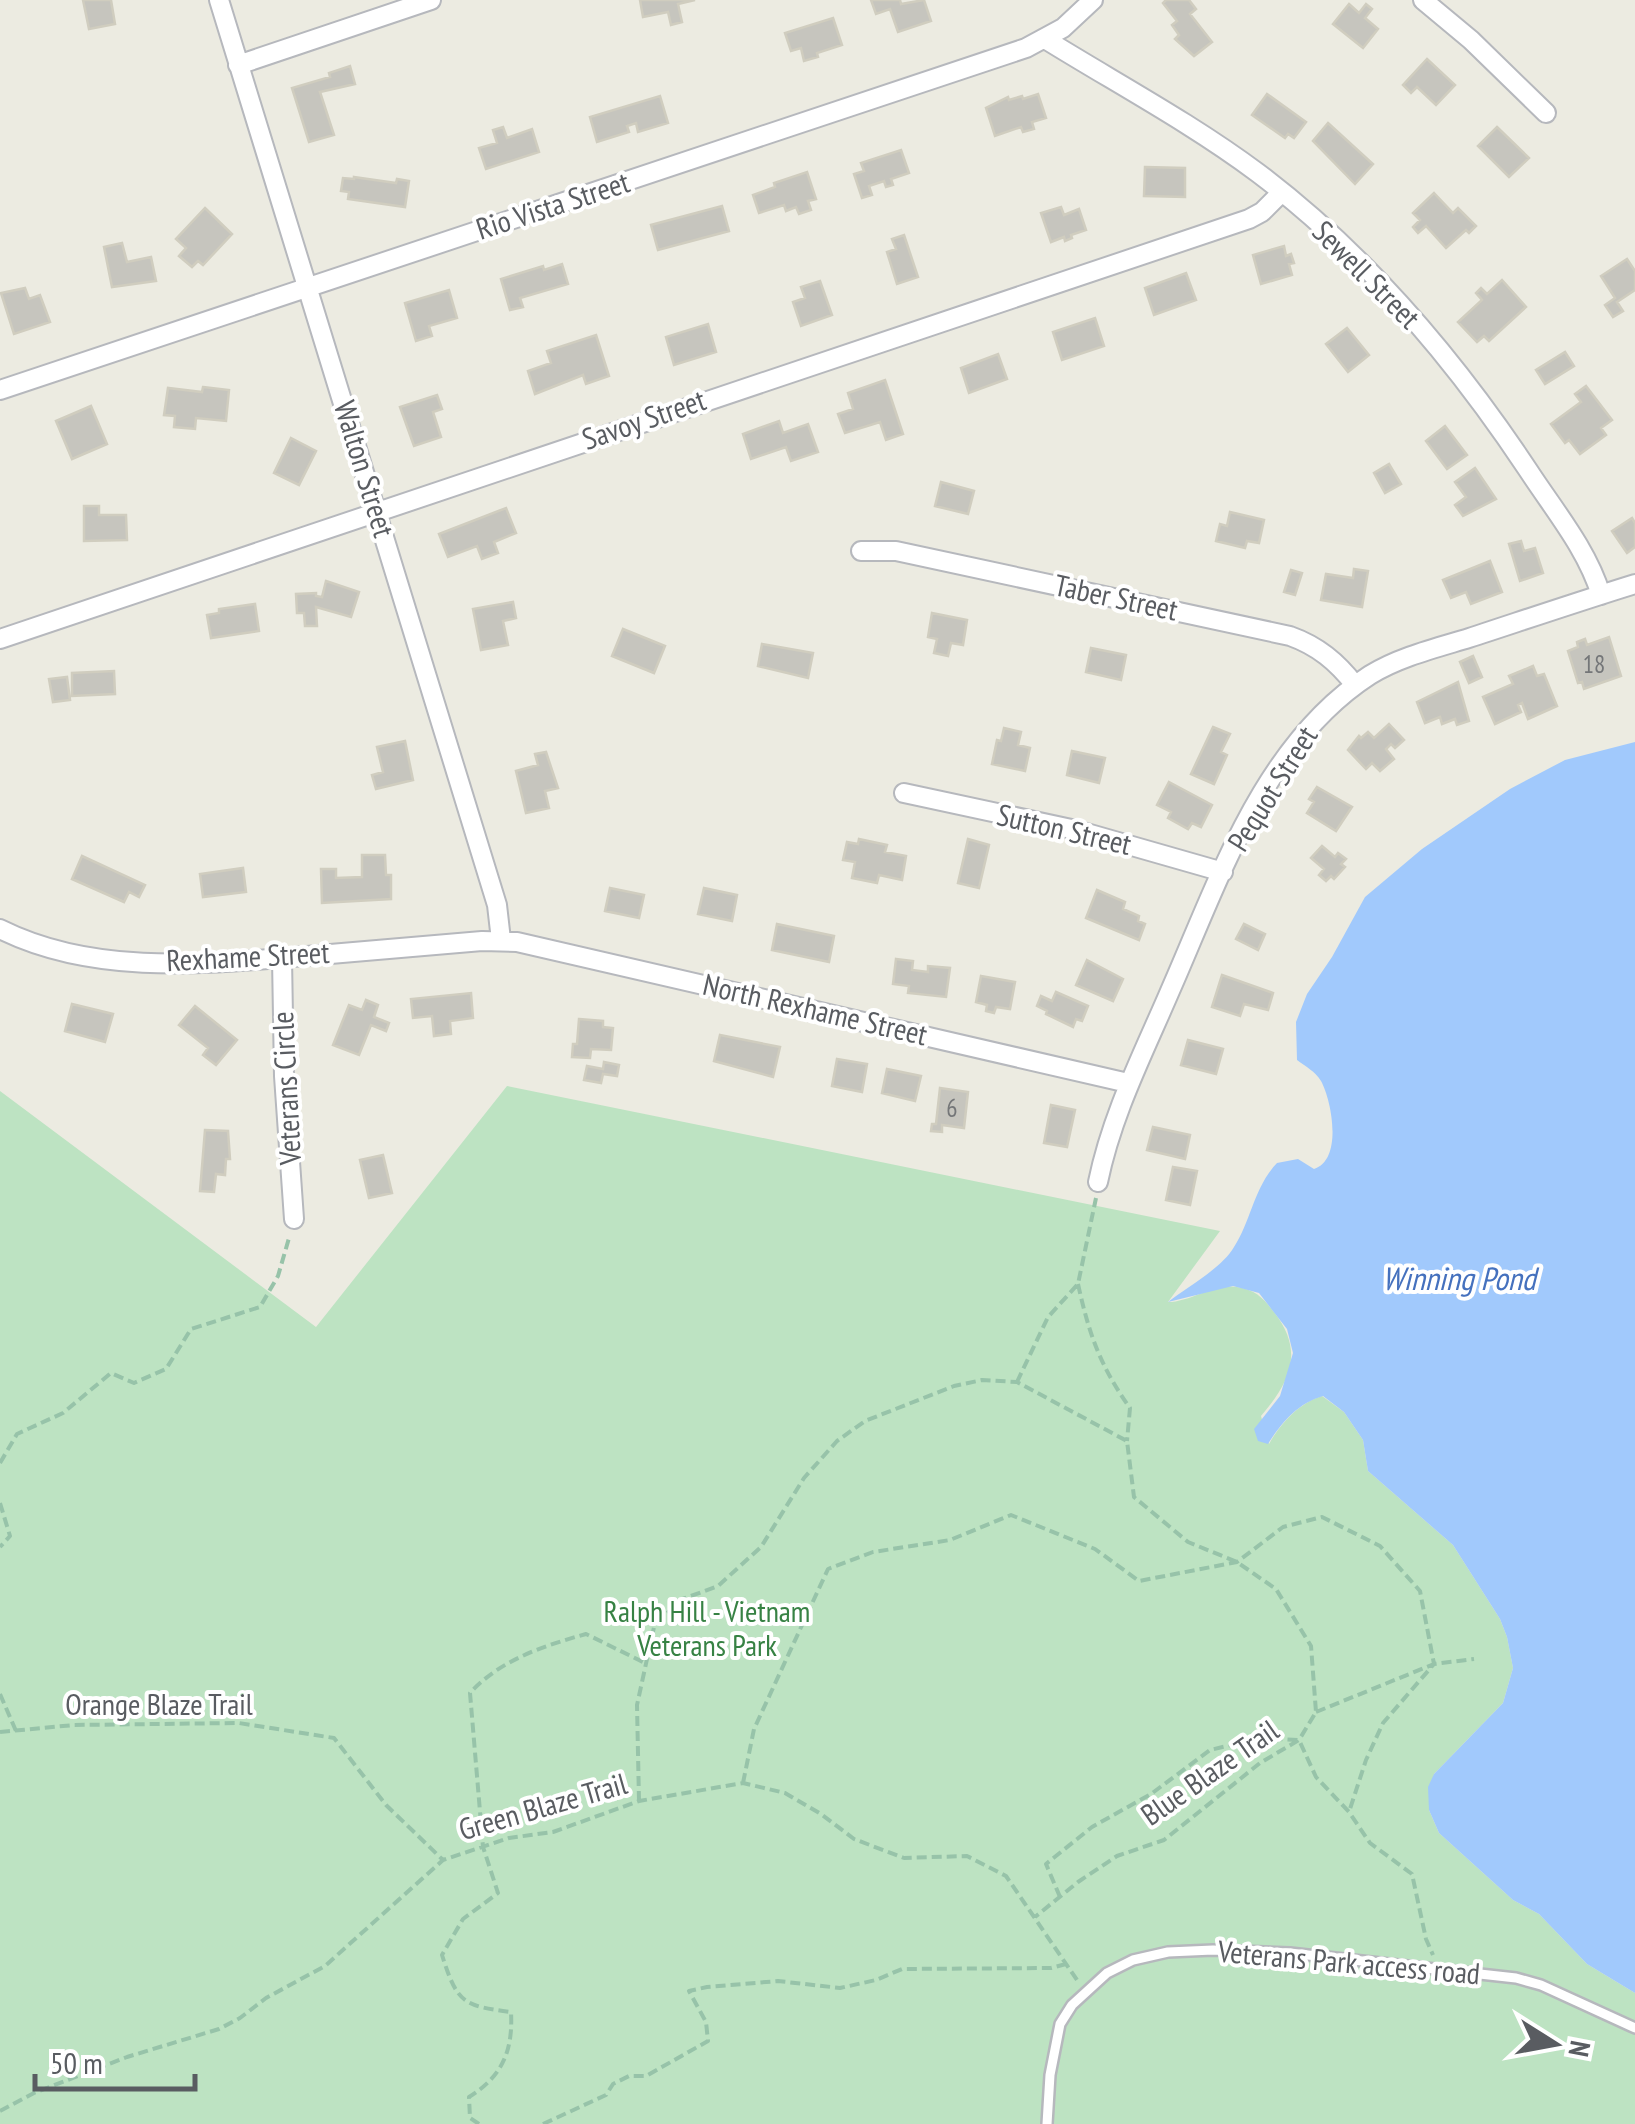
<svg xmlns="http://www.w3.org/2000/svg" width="1635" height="2124" font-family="'PT Sans Narrow',sans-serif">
<rect width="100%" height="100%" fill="#ecebe1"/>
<path fill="#bde3c2" d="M507 1086 1220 1231 1168 1302C1191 1302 1213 1283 1237 1287 1256 1290 1263 1298 1274 1312 1305 1352 1290 1382 1261 1416L1269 1444C1281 1423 1299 1403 1322 1396L1344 1412 1363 1440 1368 1471 1453 1545 1500 1619 1507 1637 1513 1668 1503 1703 1434 1774 1429 1810 1439 1833 1513 1900 1539 1914 1587 1964 1635 1993V2124H0V1091L316 1327Z"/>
<path fill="#a1c9fc" d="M1635 742V1993L1587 1964 1539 1914 1513 1900 1439 1833 1429 1810 1428 1787 1434 1774 1503 1703 1513 1668 1507 1637 1500 1619 1453 1545 1368 1471 1363 1440 1344 1412 1323 1396C1298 1403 1281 1423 1268 1444L1258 1441 1254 1429 1280 1396 1293 1353 1287 1329 1259 1293 1233 1286 1168 1302C1187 1287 1222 1268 1234 1247 1251 1221 1254 1187 1277 1163L1298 1159 1314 1169C1343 1160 1332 1101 1321 1081 1315 1071 1306 1067 1297 1060L1296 1022 1307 994 1332 957 1365 897 1422 849 1510 789 1565 760Z"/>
<path fill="#c6c5be" stroke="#d0cdbf" stroke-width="2.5" d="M83 0H111L115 24 89 29Z
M640 0H695L678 4 682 22 671 25 668 12 643 17Z
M871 0H900L901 4 924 0 931 21 898 32 890 9 876 14Z
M1166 0H1189L1196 9 1190 14 1212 42 1194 56 1175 39 1179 35 1172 25 1177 21 1163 3Z
M1349 4 1359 13 1366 4 1372 9 1365 18 1378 29 1363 48 1333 24Z
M833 18 842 45 817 53 818 57 804 61 801 48 791 51 785 33Z
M1427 59 1455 85 1436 105 1417 87 1411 93 1403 85Z
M350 66 355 84 320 92 334 135 309 142 292 88 330 77 329 73Z
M1038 94 1046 118 1032 122 1034 129 1023 132 1021 127 995 136 986 108 1008 97 1009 100 1022 96 1023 99Z
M1267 94 1306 122 1294 138 1288 134 1285 138 1252 115Z
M660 96 668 123 638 132 636 123 627 126 629 132 597 142 590 117Z
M1328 123 1373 164 1355 184 1313 141Z
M503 127 507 138 532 129 539 152 486 169 479 148 497 143 493 130Z
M1497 127 1529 158 1509 177 1478 146Z
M901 150 909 173 891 179 893 185 886 187 884 181 869 186 872 195 862 198 854 174 864 171 861 163Z
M1145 167 1185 168V197L1144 196Z
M807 172 816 199 808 201 811 210 799 214 796 207 786 211 784 205 759 213 753 195 775 187 774 183Z
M354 177 396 183 397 179 409 181 405 207 348 199 349 192 341 191 343 178 354 179Z
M1434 193 1453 213 1458 208 1476 226 1469 233 1466 230 1446 248 1426 226 1418 233 1413 227 1420 220 1413 213Z
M722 206 729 231 658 250 651 225Z
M1061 207 1064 215 1079 209 1086 230 1071 235 1072 238 1065 241 1064 237 1051 242 1041 213Z
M205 208 232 234 203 265 198 261 192 267 179 256 186 248 176 239Z
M904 235 918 277 897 284 887 252 896 249 892 239Z
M122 243 127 262 151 257 156 281 112 287 104 247Z
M1284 246 1286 256 1291 254 1294 263 1289 264 1292 275 1261 284 1253 255Z
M1627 259 1635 271V290L1617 302 1623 311 1613 317 1605 305 1615 298 1601 276Z
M562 264 568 284 520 298 523 307 510 310 501 279 543 266 544 270Z
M1186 273 1196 300 1154 315 1145 288Z
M1502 280 1526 307 1489 341 1484 336 1477 342 1458 322 1482 300 1476 293 1481 288 1487 294Z
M820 281 832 315 801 326 793 302 805 298 801 287Z
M25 288 29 299 40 295 50 322 14 334 1 293Z
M449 290 457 318 429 326 432 336 416 341 405 303Z
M1095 318 1104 346 1062 360 1053 332Z
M708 324 716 352 674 365 666 337Z
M1347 328 1369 355 1348 372 1326 344Z
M596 335 609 376 586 384 583 375 535 394 528 371 551 363 547 351Z
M1565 352 1574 366 1545 384 1536 370Z
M998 354 1007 379 969 393 961 368Z
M885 380 903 434 886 440 880 422 845 433 838 414 853 409 848 393Z
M1586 386 1612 420 1601 428 1606 435 1580 454 1569 440 1565 443 1551 424 1581 402 1575 394Z
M203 387 229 390 226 421 196 418 195 429 174 427 175 416 164 415 168 388 202 392Z
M437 395 442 409 433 412 441 437 414 446 400 407Z
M91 406 107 444 72 459 56 421Z
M779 421 783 433 808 424 818 452 791 461 786 447 751 459 743 434Z
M1445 426 1467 455 1447 469 1426 441Z
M291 438 316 451 299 485 274 473Z
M1389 464 1401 484 1385 493 1374 473Z
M1475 468 1496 499 1463 516 1455 505 1466 497 1455 482Z
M941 482 974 491 968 514 935 506Z
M84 506H99V515H126L127 540 84 541Z
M506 508 516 533 494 542 498 553 482 559 477 546 448 557 439 534Z
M1230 512 1264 520 1259 543 1247 541 1245 548 1216 541 1220 524 1227 526Z
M1632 518 1635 523V547L1627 553 1612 531Z
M1521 541 1524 551 1535 548 1543 573 1520 581 1509 544Z
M1490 561 1502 592 1471 604 1466 592 1451 598 1443 580Z
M1354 569 1368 571 1362 607 1321 600 1326 574 1353 578Z
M1291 570 1302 573 1295 595 1284 592Z
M326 581 359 592 351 617 316 607 317 626H305L304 613H297L296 594 316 593V596L322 597Z
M513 602 516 618 503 621 508 645 481 650 473 609Z
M255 604 259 631 211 638 207 615 219 613V609Z
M932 613 967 620 963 645 951 643 948 656 934 653 937 639 928 637Z
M623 629 665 646 654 673 612 656Z
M1609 637 1621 676 1584 689 1582 682 1578 683 1568 651 1578 647 1577 642 1585 639 1587 645Z
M762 644 813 653 808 678 758 666Z
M1091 648 1126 655 1121 680 1086 672Z
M1473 656 1482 677 1469 683 1460 662Z
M1533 666 1537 676 1544 674 1557 706 1528 719 1522 703 1518 705 1521 712 1495 724 1483 697 1513 684 1509 676Z
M114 671 115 694 72 696V673Z
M67 677 70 700 53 702 49 679Z
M1458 682 1469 721 1457 725 1455 719 1442 724 1440 717 1425 723 1417 702Z
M1389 724 1404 740 1395 748 1391 744 1386 749 1394 759 1380 771 1372 763 1366 769 1348 750 1359 736 1361 738 1368 732 1374 738Z
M1213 727 1230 734 1221 752 1227 755 1214 784 1191 774Z
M1004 728 1021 732 1018 745 1030 748 1025 771 992 764 997 740 1001 741Z
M405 741 413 780 376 789 372 775 383 772 377 747Z
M1072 751 1105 758 1099 783 1067 775Z
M546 752 558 788 545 791 549 808 526 813 516 771 538 765 535 754Z
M1169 782 1212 805 1201 827 1192 823 1188 829 1168 818 1171 812 1157 805Z
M1317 787 1352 807 1336 831 1307 813 1314 802 1309 799Z
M859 839 887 845 885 852 906 856 902 880 879 875 877 883 852 878 855 862 843 860 847 842 858 844Z
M968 839 989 845 979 888 958 883Z
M1322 846 1335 857 1338 853 1346 859 1341 864 1345 867 1334 879 1331 876 1326 881 1319 875 1324 869 1311 858Z
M362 855H385L386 875H391V899L322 903 321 869H336V878L362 877Z
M82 856 145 885 139 897 129 892 124 902 72 879Z
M243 868 246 892 203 897 200 874Z
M610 888 644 895 639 918 605 911Z
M704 888 737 895 732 921 698 914Z
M1097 890 1125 902 1123 909 1139 916 1138 921 1145 924 1139 940 1086 918Z
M777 924 834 936 829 962 772 950Z
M1244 924 1265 934 1258 950 1236 939Z
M896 959 913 961 912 970 928 972V966L950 968 946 997 908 993 909 986 893 984Z
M1087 960 1123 979 1113 1001 1076 985Z
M1222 975 1273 993 1268 1010 1244 1004 1240 1016 1212 1007Z
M981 976 1015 982 1010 1009 996 1007 994 1013 986 1011 987 1005 976 1002Z
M1056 992 1088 1006 1082 1021 1076 1019 1073 1027 1046 1014 1047 1011 1037 1006 1041 996 1052 1001Z
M471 993 473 1018 450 1021 451 1034 434 1036 432 1016 413 1018 411 999Z
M366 1000 378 1005 374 1017 389 1023 386 1031 371 1025 359 1055 333 1045 349 1005 362 1010Z
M72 1004 113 1014 105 1042 65 1031Z
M195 1006 237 1040 216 1065 203 1055 208 1048 179 1025Z
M579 1019 603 1021V1027L613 1028 611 1050 591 1049 590 1058 572 1057 573 1044H577Z
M720 1035 780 1047 773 1077 714 1061Z
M1188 1040 1223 1049 1216 1074 1181 1065Z
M837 1059 867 1064 862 1092 832 1086Z
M604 1062 619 1065 617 1076 603 1074 601 1083 584 1080 587 1066 603 1069Z
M887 1069 921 1076 915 1101 882 1093Z
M940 1088 968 1092 964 1128 942 1125V1132L931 1131 932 1124H936Z
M1051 1105 1075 1110 1067 1147 1044 1143Z
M1153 1127 1190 1135 1185 1159 1147 1150Z
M205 1130 228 1131 230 1159H226L225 1175 216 1174 214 1192 200 1191Z
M383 1155 392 1193 369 1198 360 1160Z
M1173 1167 1197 1171 1190 1205 1166 1200Z"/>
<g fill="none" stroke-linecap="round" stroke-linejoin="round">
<g stroke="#b6b8bd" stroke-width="14">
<path id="service" d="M1047 2124 1050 2075 1060 2024 1072 2005 1107 1973 1133 1960 1168 1952 1213 1950 1290 1953 1516 1978 1541 1985 1635 2028"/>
</g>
<g stroke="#b6b8bd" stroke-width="22">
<path id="minor" d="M219 0 497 905 501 940
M1423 0 1471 40 1546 113
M1045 39C1116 83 1191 123 1258 173 1364 253 1455 360 1528 470 1554 510 1587 549 1601 595
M238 65 431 0
M0 390 1026 48 1063 28 1093 0
M861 551H896L1290 636C1318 646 1337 662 1355 685
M0 639 1249 219 1262 212 1282 192
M904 793 1076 830 1223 872
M0 929C94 976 206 964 307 956 365 951 424 946 482 941L517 942 1128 1083
M282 958 284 1076 294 1219
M1098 1182C1112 1114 1143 1054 1170 991 1219 880 1263 744 1370 675 1399 657 1436 648 1469 638 1524 620 1580 601 1635 584"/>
</g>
<path stroke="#97c3a9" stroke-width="4" stroke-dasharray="10 5" stroke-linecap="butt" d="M1078 1284C1089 1334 1100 1366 1130 1408L1127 1441
M1017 1382 1048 1317 1078 1284 1096 1198
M0 1463 17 1434 63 1413 111 1373 134 1383 166 1369 191 1329 260 1307 278 1276 289 1238
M0 1503 10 1536 0 1547
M0 1694 16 1731
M1316 1712 1434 1664 1474 1659
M0 1732 74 1725 239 1723 334 1738 386 1805 443 1860
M743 1783 754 1729 828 1569 873 1552 950 1540 1011 1515 1095 1549 1139 1581 1237 1562 1283 1527 1322 1517 1380 1546 1420 1591 1434 1664 1383 1723 1366 1760 1349 1812
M639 1801 637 1705 654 1627 680 1600 718 1586 761 1547 804 1478 837 1441 865 1421 954 1386 982 1380 1017 1382 1127 1441 1134 1497 1188 1542 1237 1562 1276 1589 1311 1646 1316 1712 1299 1740 1260 1763 1164 1840 1117 1856 1078 1882 1035 1917
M1060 1897 1046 1864 1092 1827 1151 1794 1210 1750 1261 1738 1299 1740 1316 1777 1349 1812 1370 1843 1412 1874 1426 1939 1433 1955
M0 2111 34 2093 127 2057 219 2029 240 2018 266 1998 325 1966 443 1860 509 1838 553 1832 639 1801 743 1783 785 1793 821 1814 854 1839 904 1858 967 1856 1006 1876 1077 1980
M479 2124 470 2118 469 2097C503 2076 513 2050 511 2012 462 2006 457 2002 442 1955L463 1919 498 1893 483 1847 470 1693C500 1660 543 1646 586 1634L643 1662
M543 2124 606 2095 613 2084 629 2076H646L708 2041 706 2022 689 1991 707 1987 778 1981 840 1988 876 1980 902 1969 1051 1968 1066 1964"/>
<use href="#service" stroke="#fff" stroke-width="9"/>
<use href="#minor" stroke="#fff" stroke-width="18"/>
</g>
<g text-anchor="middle" stroke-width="8" stroke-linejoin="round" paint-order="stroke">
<g font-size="25" fill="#747678">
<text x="1594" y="673">18</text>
<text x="952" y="1117">6</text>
</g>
<g font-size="30" fill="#595c61" stroke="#fff">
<text transform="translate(553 206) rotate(-18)" y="10">Rio Vista Street</text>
<text transform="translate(1366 275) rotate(45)" y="10">Sewell Street</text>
<text transform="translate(644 420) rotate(-19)" y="10">Savoy Street</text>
<text transform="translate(364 469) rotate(73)" y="10">Walton Street</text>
<text transform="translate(1116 598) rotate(12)" y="10">Taber Street</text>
<text transform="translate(1273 789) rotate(-58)" y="10">Pequot Street</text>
<text transform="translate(1064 830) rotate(13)" y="10">Sutton Street</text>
<text transform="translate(248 957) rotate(-3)" y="10">Rexhame Street</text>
<text transform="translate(815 1010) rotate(13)" y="10">North Rexhame Street</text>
<text transform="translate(287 1088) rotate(-93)" y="10">Veterans Circle</text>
<text x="159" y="1715">Orange Blaze Trail</text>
<text transform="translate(1210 1773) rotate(-35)" y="10">Blue Blaze Trail</text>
<text transform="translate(543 1807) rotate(-16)" y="10">Green Blaze Trail</text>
<text transform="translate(1349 1963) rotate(5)" y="10">Veterans Park access road</text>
</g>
<g font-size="30" fill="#378244" stroke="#fff">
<text x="707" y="1622">Ralph Hill - Vietnam<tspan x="707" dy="34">Veterans Park</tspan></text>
</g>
<g font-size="32" font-style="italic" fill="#4571be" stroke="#fff">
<text x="1459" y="1290">Winning Pond</text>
</g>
</g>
<g transform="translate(1555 2044) rotate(101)" stroke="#ffffff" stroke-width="8" paint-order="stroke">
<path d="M0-8L18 38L0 25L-18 38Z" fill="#595c61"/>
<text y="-15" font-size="28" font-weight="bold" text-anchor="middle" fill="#595c61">N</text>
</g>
<path d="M35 2074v15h160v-15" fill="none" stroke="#595c61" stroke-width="5"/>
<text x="50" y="2074" font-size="30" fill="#595c61" stroke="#ffffff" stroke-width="8" paint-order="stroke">50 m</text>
</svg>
